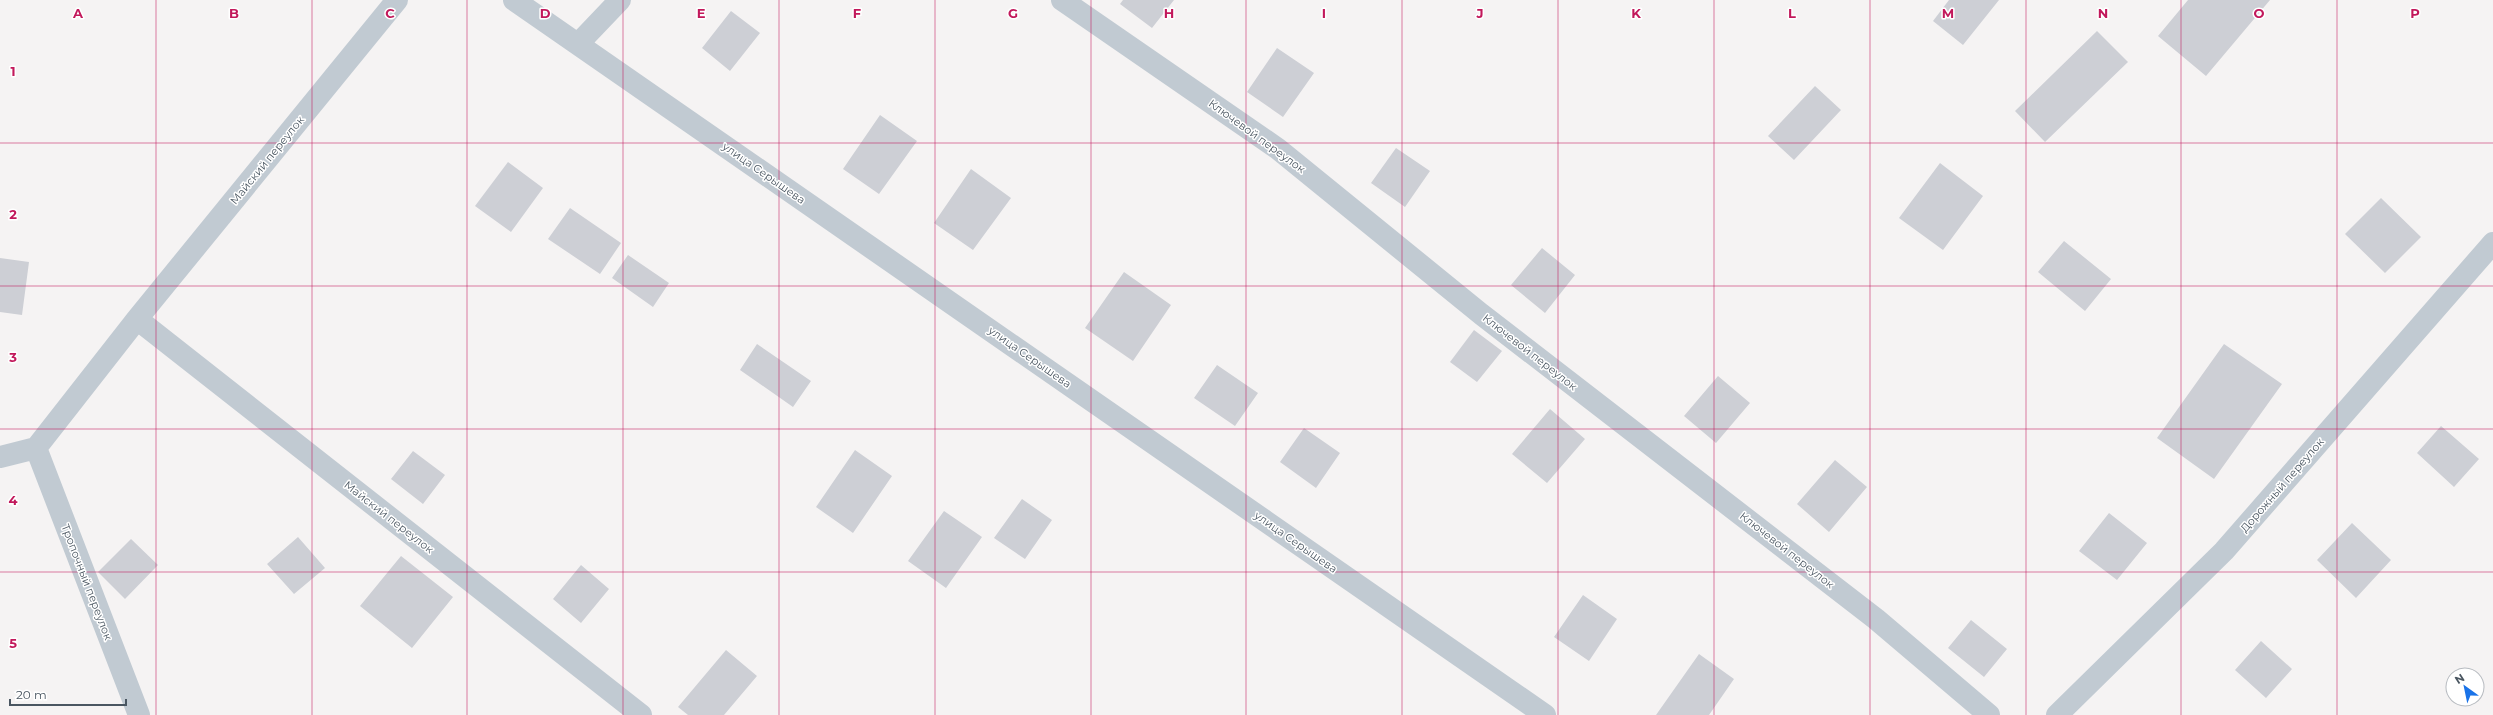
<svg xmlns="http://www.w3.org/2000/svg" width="2493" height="715" font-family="Montserrat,sans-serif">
<rect width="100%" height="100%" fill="#f5f3f3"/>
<path fill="#cdcfd5" d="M1123 0H1174L1152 28 1120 4Z
M1949 0H1999L1963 45 1933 21Z
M2188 0H2270L2206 76 2158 36Z
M731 11 760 33 730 71 702 48Z
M2097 31 2128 62 2045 142 2015 111Z
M1277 48 1314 73 1283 117 1247 92Z
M1815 86 1841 110 1794 160 1768 136Z
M880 115 917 141 879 194 843 169Z
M1396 148 1430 171 1405 207 1371 183Z
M508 162 543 188 511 232 475 206Z
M1940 163 1983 196 1943 250 1899 218Z
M971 169 1011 198 973 250 934 223Z
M2381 198 2421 237 2385 273 2345 234Z
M570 208 621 243 600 274 548 239Z
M2064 241 2111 279 2085 311 2038 272Z
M1542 248 1575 275 1545 313 1511 285Z
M628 255 669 283 653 307 612 278Z
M0 258 29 262 22 315 0 312Z
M1124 272 1171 305 1133 361 1085 328Z
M1474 330 1502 351 1477 382 1450 362Z
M757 344 811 381 793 407 740 370Z
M2224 344 2282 384 2214 479 2157 438Z
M1217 365 1258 393 1235 426 1194 398Z
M1718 376 1750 403 1716 443 1684 416Z
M1550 409 1585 439 1547 483 1512 454Z
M2441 426 2479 459 2454 487 2417 453Z
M1304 428 1340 453 1316 488 1280 462Z
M855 450 892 476 853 533 816 507Z
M413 451 445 475 423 504 391 479Z
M1835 460 1867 487 1829 532 1797 504Z
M1022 499 1052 520 1025 559 994 538Z
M944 511 982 537 946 588 908 561Z
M2109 513 2147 543 2117 580 2079 551Z
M2352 523 2391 560 2356 598 2317 560Z
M298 537 325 568 294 594 267 564Z
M131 539 158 565 125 599 98 572Z
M401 556 453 597 412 648 360 606Z
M581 565 609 589 581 623 553 599Z
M1583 595 1617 619 1589 661 1554 637Z
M1971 620 2007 649 1984 677 1948 648Z
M2261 641 2292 669 2266 698 2235 670Z
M726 650 757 676 724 715H688L678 707Z
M1699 654 1734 679 1709 715H1656Z"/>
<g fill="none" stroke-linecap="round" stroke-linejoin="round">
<path stroke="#c1cad2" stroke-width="22" d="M514 0 1545 715
M1062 0 1278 149 1481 314 1876 619 1989 715
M578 44 620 0
M137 319 641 715
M36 448 139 715
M0 457 36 448 137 319 397 0
M2057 715 2224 551 2493 243"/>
</g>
<path fill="none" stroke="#c2185b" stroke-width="1" stroke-opacity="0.55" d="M156 0V715M312 0V715M467 0V715M623 0V715M779 0V715M935 0V715M1091 0V715M1246 0V715M1402 0V715M1558 0V715M1714 0V715M1870 0V715M2026 0V715M2181 0V715M2337 0V715M0 143H2493M0 286H2493M0 429H2493M0 572H2493"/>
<g text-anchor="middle" stroke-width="3" stroke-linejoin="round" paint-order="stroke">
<g font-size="11" fill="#4a5661" stroke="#fff">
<text transform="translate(1257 136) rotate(36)" y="4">Ключевой переулок</text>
<text transform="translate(267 160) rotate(-51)" y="4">Майский переулок</text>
<text transform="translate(764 173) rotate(35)" y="4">улица Серышева</text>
<text transform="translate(1530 352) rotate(38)" y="4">Ключевой переулок</text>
<text transform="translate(1030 357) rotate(35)" y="4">улица Серышева</text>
<text transform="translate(2282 485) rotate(-49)" y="4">Дорожный переулок</text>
<text transform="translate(389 517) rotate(38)" y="4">Майский переулок</text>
<text transform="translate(1296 542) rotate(35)" y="4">улица Серышева</text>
<text transform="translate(1787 550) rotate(38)" y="4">Ключевой переулок</text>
<text transform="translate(87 582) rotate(69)" y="4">Тропочный переулок</text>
</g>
</g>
<g font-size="13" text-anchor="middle" font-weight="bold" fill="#c2185b" stroke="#fff" stroke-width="3" stroke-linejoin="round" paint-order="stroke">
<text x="78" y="18">A</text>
<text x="234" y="18">B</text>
<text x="390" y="18">C</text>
<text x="545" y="18">D</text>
<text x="701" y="18">E</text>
<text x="857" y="18">F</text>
<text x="1013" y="18">G</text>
<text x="1169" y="18">H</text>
<text x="1324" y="18">I</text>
<text x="1480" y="18">J</text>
<text x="1636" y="18">K</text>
<text x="1792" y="18">L</text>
<text x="1948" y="18">M</text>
<text x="2103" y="18">N</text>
<text x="2259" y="18">O</text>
<text x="2415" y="18">P</text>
<text x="13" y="76">1</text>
<text x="13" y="219">2</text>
<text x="13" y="362">3</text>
<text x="13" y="505">4</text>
<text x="13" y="648">5</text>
</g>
<g transform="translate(2465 687) rotate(327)"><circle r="19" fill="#ffffff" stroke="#b7bbc0"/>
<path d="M0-3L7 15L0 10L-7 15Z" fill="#1a73e8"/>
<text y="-6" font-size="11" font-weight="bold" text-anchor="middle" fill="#4a5661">N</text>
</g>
<path d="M10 699v6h116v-6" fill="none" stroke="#4a5661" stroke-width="2"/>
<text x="16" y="699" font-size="12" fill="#4a5661" stroke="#ffffff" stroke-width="3" paint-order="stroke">20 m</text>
</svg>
